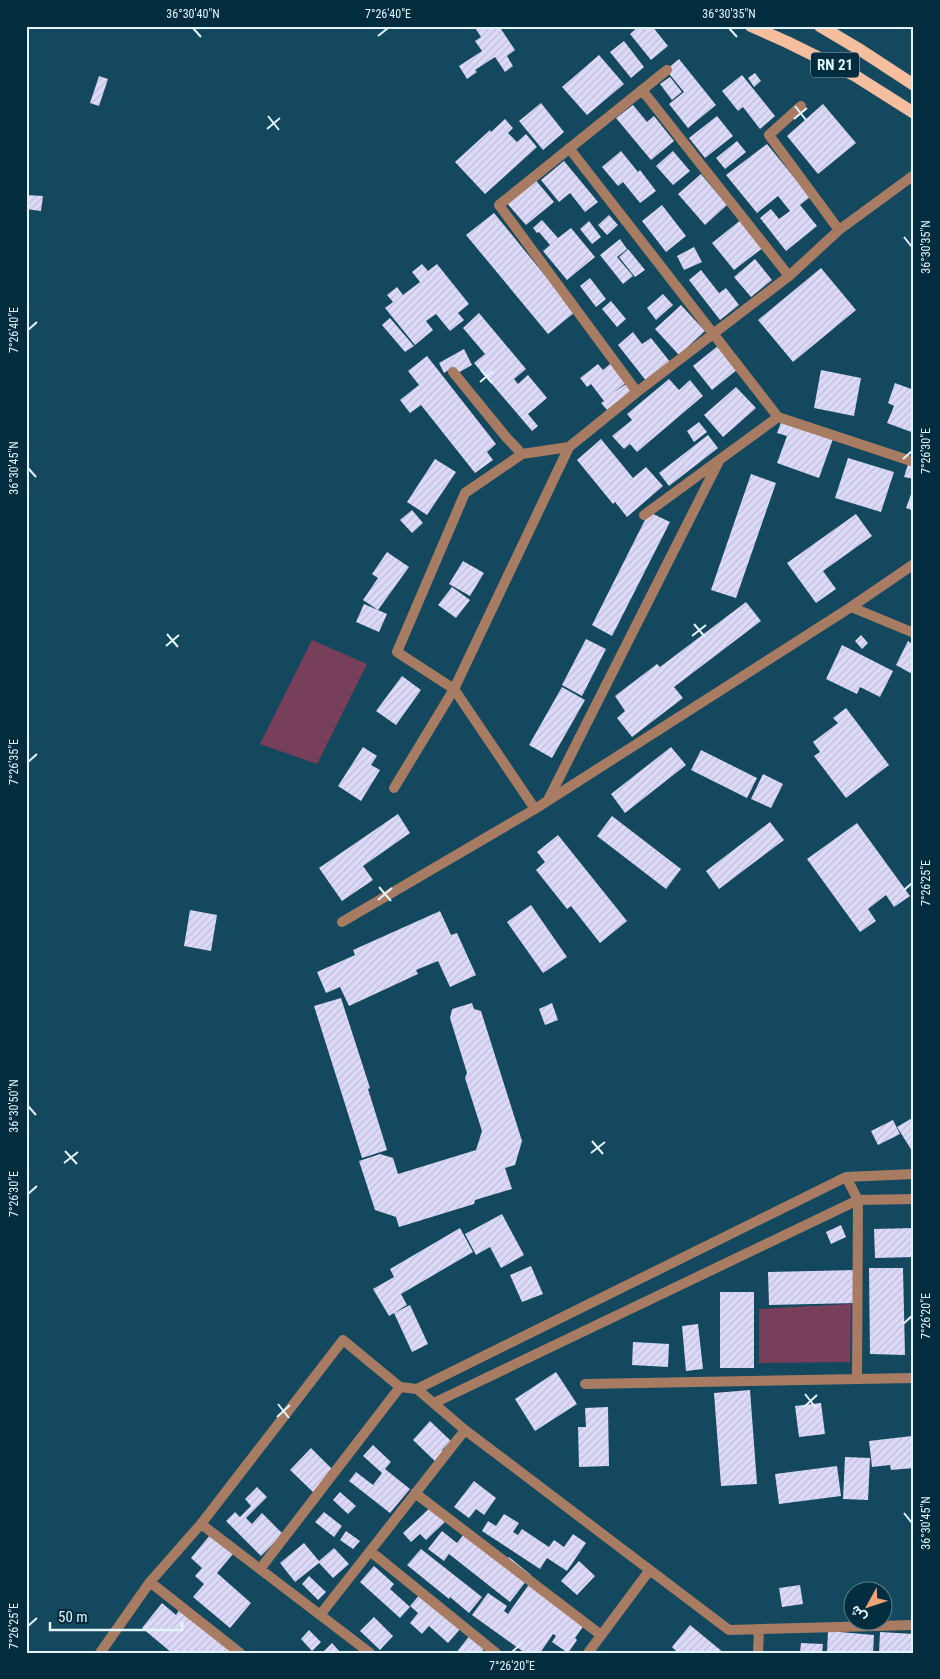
<svg xmlns="http://www.w3.org/2000/svg" width="940" height="1679" font-family="'Roboto Condensed',Vazirmatn,sans-serif">
<defs>
<pattern id="building-hatch" width="6" height="6" patternUnits="userSpaceOnUse" patternTransform="scale(1.25)"><rect width="6" height="6" fill="#dddaf9"/><path d="M-1 1l2-2M0 6l6-6M5 7l2-2" fill="none" stroke="#bebdd6"/></pattern>
</defs>
<rect width="100%" height="100%" fill="#14485e"/>
<path fill="#783f5a" d="M312 640 367 664 317 764 260 744Z
M851 1304 850 1362 759 1363V1309Z"/>
<path fill="url(#building-hatch)" d="M474 26H499L515 50 507 56 513 66 505 72 495 57 475 70 477 72 467 79 459 66 482 51 475 41 481 37Z
M639 26H652L668 46 651 60 630 34Z
M624 41 644 67 631 78 610 52Z
M599 55 624 84 587 115 562 87Z
M679 59 716 105 688 128 669 104 684 92 666 70Z
M755 73 761 81 754 87 748 78Z
M742 75 775 116 760 129 743 107 738 111 722 91Z
M99 76 108 79 99 106 90 103Z
M670 77 682 92 672 100 660 84Z
M541 103 564 132 543 150 519 121Z
M823 104 856 143 818 174 787 136Z
M633 105 647 122 654 116 674 141 651 160 616 118Z
M717 116 733 136 705 158 689 138Z
M505 119 513 128 508 133 517 142 526 134 537 147 485 194 455 162 490 130 491 132Z
M737 141 746 152 725 169 716 158Z
M767 144 810 197 800 205 817 226 786 251 760 218 771 209 779 219 790 211 778 196 757 213 726 175Z
M621 151 638 172 640 170 656 191 640 203 623 182 618 186 602 167Z
M673 151 690 171 673 185 656 166Z
M564 161 598 202 585 212 570 193 559 202 541 180Z
M701 174 727 205 705 225 678 194Z
M533 177 554 202 526 225 505 201Z
M26 195 43 196 41 211 26 209Z
M662 205 686 236 666 252 642 221Z
M494 213 575 312 548 334 466 235Z
M609 215 618 225 607 235 598 225Z
M742 219 764 247 734 270 712 243Z
M542 220 558 238 571 228 595 257 567 280 543 251 550 245 539 232 537 233 533 228Z
M589 221 601 237 592 244 580 229Z
M620 239 627 249 617 257 633 276 623 284 600 255Z
M694 247 702 262 684 270 677 256Z
M628 249 645 270 635 277 619 257Z
M755 259 772 280 751 297 734 277Z
M422 264 428 271 437 264 469 304 458 313 464 320 450 331 436 314 426 321 433 330 415 345 385 308 393 302 387 295 397 287 403 295 420 282 412 272Z
M821 268 856 310 793 362 758 320Z
M701 270 719 293 726 288 739 305 720 320 689 280Z
M590 278 606 299 596 307 580 286Z
M663 294 673 305 656 320 647 308Z
M611 301 626 319 617 327 602 309Z
M681 305 705 331 679 355 655 329Z
M479 313 526 369 514 379 518 384 528 375 547 398 528 414 538 426 532 431 474 363 485 354 463 328Z
M390 318 414 346 405 352 382 325Z
M633 332 642 344 651 338 671 363 647 382 618 345Z
M719 345 738 369 712 390 693 366Z
M464 349 472 365 454 375 451 369 444 373 439 363Z
M427 356 496 444 487 452 493 460 475 473 421 405 410 413 400 400 419 385 408 371Z
M617 358 632 378 613 393 626 384 632 392 608 411 601 403 604 401 591 384 587 387 580 378 598 364 603 370Z
M821 370 861 378 854 416 814 408Z
M669 379 679 390 690 380 703 396 637 452 630 444 624 449 612 436 632 420 627 414Z
M895 383 914 390V433L887 423 894 406 888 403Z
M736 387 756 408 723 437 704 415Z
M782 420 833 439 819 478 777 463 787 436 777 433Z
M699 422 707 432 694 442 687 431Z
M708 435 718 448 669 486 659 473Z
M601 439 633 478 646 467 663 486 627 517 615 502 613 504 577 460Z
M848 458 894 472 881 512 835 498Z
M435 459 456 472 427 515 407 502Z
M909 461 914 463V479L904 477Z
M751 474 776 483 736 598 711 590Z
M914 486V511L906 508Z
M412 510 423 523 412 533 400 520Z
M649 512 670 522 612 636 592 625Z
M856 514 872 536 823 571 836 589 816 603 787 563Z
M387 552 409 567 378 610 387 614 379 632 356 622 364 604 378 610 363 600 378 578 372 574Z
M463 561 484 573 470 596 449 584Z
M452 587 470 600 456 618 438 605Z
M746 602 761 621 674 687 683 698 632 737 617 718 625 711 615 696 657 664 660 667Z
M861 635 868 643 862 649 855 641Z
M586 639 606 649 582 696 562 685Z
M908 641 914 645V675L896 665Z
M842 645 893 671 880 697 860 687 857 694 826 679Z
M402 676 421 690 396 725 376 711Z
M562 687 585 700 552 758 529 745Z
M846 708 889 765 846 798 814 756 820 752 813 742 838 723 833 718Z
M363 747 377 756 371 765 380 770 361 801 338 786Z
M671 747 686 765 625 813 611 794Z
M701 750 757 778 747 798 691 770Z
M763 774 783 784 771 808 751 799Z
M398 814 410 833 363 866 373 880 342 901 319 868Z
M612 816 681 869 666 889 597 836Z
M770 822 784 840 719 889 706 871Z
M857 823 910 896 894 907 886 895 868 909 876 921 860 932 807 859Z
M558 835 627 921 600 943 571 906 567 909 536 870 545 862 537 852Z
M531 905 567 957 543 973 507 922Z
M190 910 217 915 211 951 184 946Z
M440 911 451 935 457 933 476 975 450 987 438 961 416 970 418 974 349 1006 340 987 326 993 317 972 355 955 353 950Z
M341 998 370 1088 368 1089 387 1150 362 1158 314 1006Z
M472 1003 474 1009 481 1011 522 1141 515 1165 505 1168 512 1189 475 1200 474 1204 399 1227 396 1217 375 1210 359 1161 380 1154 393 1158 398 1174 476 1150 482 1131 465 1078 467 1073 450 1018 452 1009Z
M552 1003 558 1020 545 1025 539 1009Z
M914 1117V1154L897 1127Z
M893 1120 900 1134 878 1145 871 1131Z
M502 1214 524 1255 501 1268 490 1247 476 1255 465 1234Z
M841 1225 846 1237 831 1244 826 1232Z
M460 1228 473 1252 401 1294 407 1305 389 1316 373 1289 394 1277 390 1269Z
M914 1228V1257L875 1258 874 1229Z
M531 1266 543 1294 522 1302 510 1275Z
M869 1268H903L905 1355 870 1354Z
M856 1270 857 1303 769 1305 768 1272Z
M720 1292H754V1368H720Z
M410 1305 428 1344 412 1352 394 1313Z
M698 1324 703 1369 686 1371 682 1326Z
M633 1342 669 1344 668 1367 632 1365Z
M556 1372 577 1404 535 1431 515 1399Z
M750 1390 757 1484 721 1486 714 1393Z
M821 1403 825 1434 799 1437 795 1406Z
M608 1407 609 1466 579 1467 578 1427H586L585 1408Z
M430 1421 451 1441 442 1450 447 1454 438 1464 413 1440Z
M912 1436 914 1468 891 1470 890 1465 872 1467 869 1441Z
M373 1445 391 1462 385 1469 410 1489 390 1513 349 1481 356 1472 373 1485 382 1473 363 1456Z
M311 1448 334 1471 314 1493 290 1470Z
M845 1457 870 1458 868 1500 843 1499Z
M837 1466 841 1496 779 1504 775 1474Z
M474 1481 496 1498 484 1515 476 1509 469 1518 454 1507Z
M257 1487 267 1497 246 1518 252 1524 262 1513 283 1534 261 1556 226 1521 235 1512 240 1517 251 1506 245 1499Z
M340 1492 356 1506 348 1514 333 1500Z
M431 1507 445 1522 426 1540 420 1534 411 1542 403 1533Z
M324 1512 342 1526 334 1537 315 1522Z
M504 1514 519 1523 513 1532 518 1535 522 1529 549 1547 554 1540 564 1547 573 1534 586 1543 567 1571 547 1558 540 1569 482 1531 488 1521 496 1526Z
M346 1531 360 1541 353 1549 340 1540Z
M442 1531 457 1543 464 1534 503 1564 509 1557 531 1575 510 1602 449 1554 444 1561 428 1549Z
M210 1535 233 1554 217 1573 251 1603 230 1628 193 1597 204 1584 195 1576 202 1568 191 1558Z
M304 1543 319 1561 334 1548 349 1564 333 1578 319 1563 295 1582 280 1563Z
M421 1549 482 1597 469 1613 450 1597 449 1599 407 1565Z
M579 1561 595 1576 577 1595 561 1581Z
M374 1566 394 1584 390 1589 410 1607 400 1618 360 1582Z
M309 1576 326 1592 318 1600 302 1584Z
M532 1580 587 1621 575 1638 577 1640 568 1653 552 1642 556 1636 553 1634 540 1653H525L472 1615 488 1593 507 1606 504 1611 508 1614Z
M800 1585 803 1604 782 1607 779 1588Z
M421 1593 461 1628 448 1643 429 1626 422 1634 410 1623 418 1613 410 1606Z
M162 1603 176 1615 181 1607 231 1648 228 1653H172L142 1628Z
M374 1617 393 1636 380 1650 360 1631Z
M690 1625 724 1653H678L672 1647Z
M309 1630 321 1642 312 1651 301 1639Z
M828 1631 874 1635 873 1653H827Z
M880 1632 914 1634V1653H879Z
M470 1635 485 1647 481 1653H456Z
M332 1643 341 1653H322Z
M801 1643 823 1644 822 1653H800Z"/>
<g fill="none" stroke-linecap="round" stroke-linejoin="round">
<path stroke="#a87c62" stroke-width="10" d="M642 90 789 276
M801 106 769 135 839 230
M569 148 778 417 914 462
M453 372 506 437 522 454 569 447 637 392 789 276 839 230 914 175
M637 392 499 205 667 70
M522 454 465 493 397 652 454 689 535 809
M644 515 778 417
M851 607 914 633
M394 788 454 689 569 447
M548 800 719 461
M342 922 535 809 851 607 914 564
M846 1177 858 1200 857 1379
M585 1384 914 1378
M417 1389 846 1177 914 1174
M434 1403 858 1200 914 1199
M415 1493 601 1635
M201 1524 370 1653
M370 1551 496 1653
M260 1569 400 1387
M150 1582 240 1653
M320 1615 465 1430
M100 1653 150 1582 201 1524 343 1340 400 1387 417 1389 465 1430 729 1630 914 1625
M588 1653 649 1571
M758 1653 759 1629"/>
<path stroke="#f4be9f" stroke-width="12" d="M751 26 787 42 854 75 914 113
M820 26 862 51 914 85"/>
</g>
<path fill="none" stroke="#e3f4fd" stroke-width="2" d="M193 28 201 37M729 28 737 37M378 36 388 28M795 106 806 120M268 116 279 130M794 119 807 108M267 129 280 118M904 237 912 247M28 330 37 322M481 370 492 383M480 382 493 371M903 459 912 451M28 468 36 477M694 624 705 637M167 634 178 647M692 636 706 625M166 646 179 635M28 762 37 754M379 887 391 901M903 891 912 883M378 900 392 888M28 1106 36 1115M592 1141 603 1154M65 1151 77 1164M591 1153 605 1142M64 1163 78 1152M28 1194 37 1186M903 1324 912 1316M805 1394 816 1408M278 1404 289 1418M804 1407 817 1395M277 1417 290 1405M904 1513 912 1523M28 1626 37 1618M512 1652 522 1643"/>
<g text-anchor="middle" stroke-width="5" stroke-linejoin="round" paint-order="stroke">
<rect fill="#022d3e" stroke="#a0b8c4" stroke-width="1" x="811" y="52.5" width="48" height="25" rx="4"/>
<g font-size="15" font-weight="bold" fill="#e3f4fd">
<text x="835" y="70">RN 21</text>
</g>
</g>
<rect width="940" height="1679" fill="none" stroke="#022d3e" stroke-width="55"/>
<g transform="translate(868 1606) rotate(230)"><circle r="24" fill="#022d3e" stroke="#5c7d8a"/>
<path d="M0-4L9 19L0 12L-9 19Z" fill="#efa377"/>
<text y="-8" font-size="14" font-weight="bold" text-anchor="middle" fill="#e3f4fd">ش</text>
</g>
<path d="M50 1622v8h132v-8" fill="none" stroke="#e3f4fd" stroke-width="2.5"/>
<text x="58" y="1622" font-size="15" fill="#e3f4fd" stroke="#022d3e" stroke-width="4" paint-order="stroke">50 m</text>
<rect x="28" y="28" width="884" height="1624" fill="none" stroke="#e3f4fd" stroke-width="2"/>
<g font-size="12" text-anchor="middle" fill="#e3f4fd">
<text x="193" y="18">36°30'40"N</text>
<text x="388" y="18">7°26'40"E</text>
<text x="729" y="18">36°30'35"N</text>
<text transform="translate(926 247) rotate(-90)" y="4">36°30'35"N</text>
<text transform="translate(14 330) rotate(-90)" y="4">7°26'40"E</text>
<text transform="translate(926 451) rotate(-90)" y="4">7°26'30"E</text>
<text transform="translate(14 468) rotate(-90)" y="4">36°30'45"N</text>
<text transform="translate(14 762) rotate(-90)" y="4">7°26'35"E</text>
<text transform="translate(926 883) rotate(-90)" y="4">7°26'25"E</text>
<text transform="translate(14 1106) rotate(-90)" y="4">36°30'50"N</text>
<text transform="translate(14 1194) rotate(-90)" y="4">7°26'30"E</text>
<text transform="translate(926 1316) rotate(-90)" y="4">7°26'20"E</text>
<text transform="translate(926 1523) rotate(-90)" y="4">36°30'45"N</text>
<text transform="translate(14 1626) rotate(-90)" y="4">7°26'25"E</text>
<text x="512" y="1670">7°26'20"E</text>
</g>
</svg>
